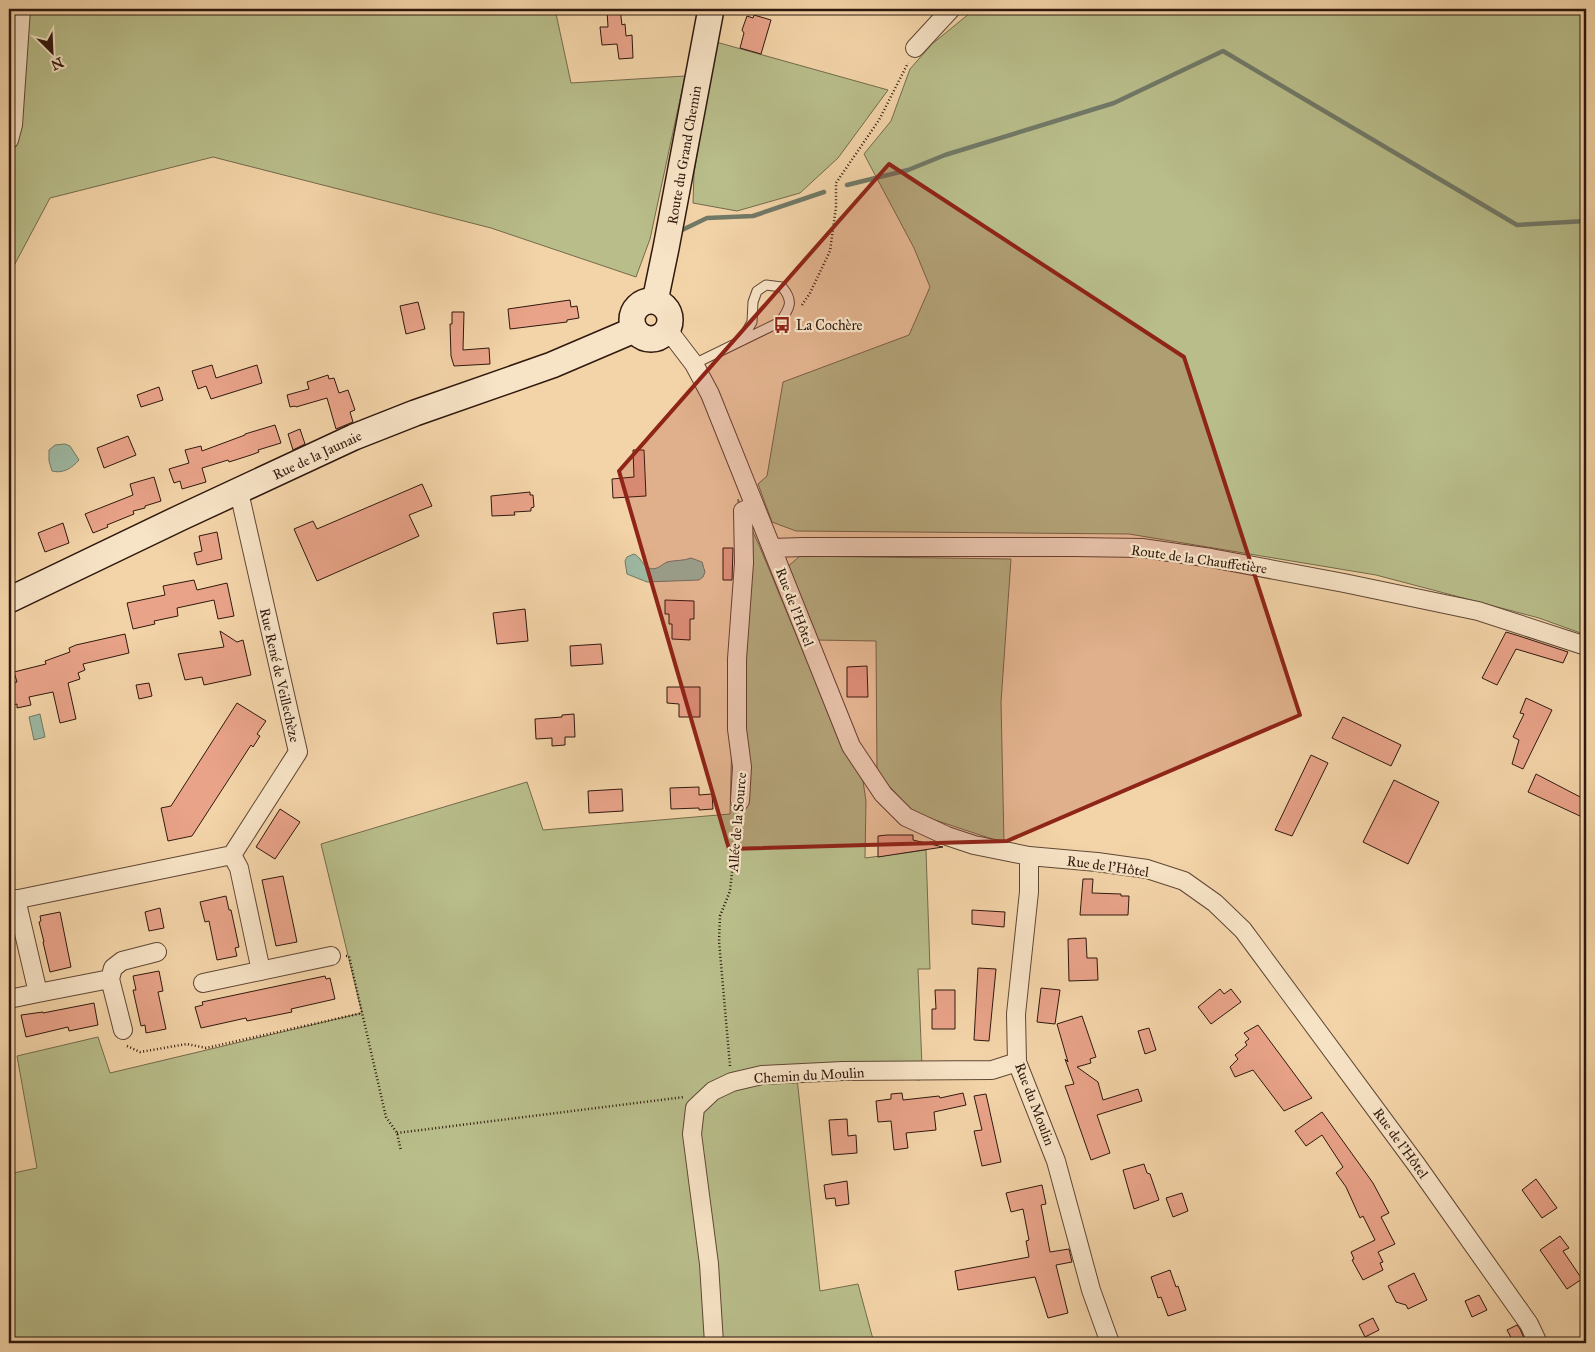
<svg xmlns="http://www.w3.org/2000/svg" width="1595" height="1352" font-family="'IM FELL Great Primer',serif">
<rect width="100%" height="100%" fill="#f3d4a8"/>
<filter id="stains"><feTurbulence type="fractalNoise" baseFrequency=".004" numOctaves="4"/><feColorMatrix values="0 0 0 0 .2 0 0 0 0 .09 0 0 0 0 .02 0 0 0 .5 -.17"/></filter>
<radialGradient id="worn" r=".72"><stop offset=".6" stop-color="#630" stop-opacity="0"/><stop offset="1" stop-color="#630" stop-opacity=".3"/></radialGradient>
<path fill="#b8bd8a" stroke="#746a4c" d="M9 9H555L571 83 685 76 650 239 636 277 491 228 213 157 50 198 9 275Z
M975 9H1586V635L1539 618 1376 575 1129 534 796 531 772 522 758 484 767 476 783 382 909 335 930 287 914 248 864 154 891 121 910 69 932 44Z
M716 42 888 90 838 158 800 193 737 211 693 203 694 173Z
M738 499 759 545 844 750 863 781 866 801 865 858 926 850 930 969H918L922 1066 920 1080 864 1075 797 1078 820 1291 858 1284 874 1343H9V1174L37 1168 17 1056 98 1037 110 1073 362 1013 321 844 527 782 543 830 730 814Z
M800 556 1011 559 1001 702 1004 843 914 813 877 773 876 641 815 640 786 568Z"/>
<path fill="#9db9a3" stroke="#717967" d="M65 444 70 446 79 460C72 468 63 474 52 471L49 461V450L55 445Z
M634 554C641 557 642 565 649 568 656 571 661 565 667 562 675 560 684 561 691 558L702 562 705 572 703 577 699 580 647 582 627 574 625 561 627 557Z
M40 714 45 737 34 740 29 717Z"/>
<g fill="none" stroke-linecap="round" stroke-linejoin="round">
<path stroke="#717967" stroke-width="4.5" d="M847 185 908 170 945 155 1114 103 1223 51 1517 225 1586 221
M680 231 707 218 753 216 824 192"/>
</g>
<path fill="#e9a389" stroke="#2f180d" d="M620 9 622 25 625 24 626 36 632 35 633 58 619 59 617 44 602 45 600 27H608L607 10Z
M754 15 771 20 761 54 740 48 744 33 742 30 747 16 753 18Z
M570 300 571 307 577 306 579 318 567 320V322L510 329 508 309Z
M418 302 425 329 406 334 400 306Z
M452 312H464L463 350 489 348 490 364 454 366 451 356 450 324H452Z
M212 365 216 378 257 365 262 383 211 399 206 386 198 389 192 371Z
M328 375 329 379 334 378 339 393 348 390 355 410 350 412 353 422 336 429 327 398 296 407 295 406 290 407 287 395 309 389 307 382Z
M159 387 163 400 141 407 137 395Z
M275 425 281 443 258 450 259 452 251 455 229 462 228 460 202 468 206 482 182 489 180 481 174 483 169 469 189 463 185 450 201 446 202 451 245 435V434Z
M300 429 305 444 293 450 288 434Z
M128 436 136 455 104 468 97 448Z
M633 450H644L646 496 613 498 612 479 634 477Z
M154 477 161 501 145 506V508L133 511 134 514 107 525 108 527 93 533 85 514 133 495 130 484Z
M422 484 432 506 409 515 419 536 317 581 294 529 313 521 317 529Z
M530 492V495H533L534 507 531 508V511L514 512 515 515 492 516 491 496Z
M63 523 69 543 45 552 38 533Z
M217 532 222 559 197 565 194 553 202 551 199 536Z
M723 548H733L732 580H723Z
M194 580 197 590 227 583 234 616 218 619 214 600 177 608 178 616 154 621 155 624 133 629 127 603 165 595 163 586Z
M665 600 694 601V619H690V640L672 639V624H669V614H665Z
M525 609 528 641 497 644 493 613Z
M220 631 237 642 243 640 251 675 204 685 202 677 185 680 178 654 224 647Z
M1506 632 1516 635 1568 652 1563 663 1516 649 1497 685 1482 678Z
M125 634 129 653 83 664 85 670 78 673 80 679 68 683 76 719 60 723 53 692 29 697 31 705 17 708V704L9 706V684L17 682 14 672 46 664 45 661 70 652 69 648 76 645Z
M601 644 603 664 571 666 570 646Z
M867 666 868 697H847V667Z
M149 683 152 696 139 699 136 685Z
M667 687H700V717H679V704L667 703Z
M1526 698 1552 710 1523 769 1512 764 1519 740 1513 737 1524 714 1520 713Z
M237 703 266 721 257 734 260 736 253 747 251 745 192 836 168 841 161 808 171 806Z
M574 714 575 737H565V745L552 746V738L536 739 535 719 562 717V715Z
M1343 717 1401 745 1391 766 1332 738Z
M1311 755 1328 763 1292 836 1275 830Z
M1536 774 1586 800V804L1580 816 1528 792Z
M1394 780 1439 802 1408 864 1363 842Z
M699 787V795L712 794 713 809 699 810V808L671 809 670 788Z
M622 789 623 811 589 813 588 791Z
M280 809 300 822 275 859 256 847Z
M887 835H913V840L943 847 878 857V836Z
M283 876 297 942 276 946 262 880Z
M1083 879H1093L1092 893 1121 894V896H1129L1128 915H1080Z
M226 896 229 910H231L239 947 235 948 237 956 217 960 209 921 205 922 200 902Z
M160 908 164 928 149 931 145 912Z
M972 910 1005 912 1004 927 972 924Z
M60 912 71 967 50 972 43 942H44L39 922 41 921 40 916Z
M1086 938 1087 958H1097L1098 980 1069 981 1068 939Z
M978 968 996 969 989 1041 974 1040Z
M159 971 163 991 158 992 166 1029 146 1033 145 1025 141 1026 133 990H136L133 976Z
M325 976 326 979 330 978 335 999 291 1009 292 1012 247 1021 246 1018 201 1028 195 1007 203 1005 202 1002Z
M1041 988 1060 990 1055 1024 1037 1022Z
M1220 989 1224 994 1231 989 1241 1002 1211 1024 1198 1007Z
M935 990H955V1029H932V1009H936Z
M94 1003 98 1025 69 1031 68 1027 26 1037 21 1015 43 1012V1013Z
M1082 1016 1096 1057 1090 1059 1091 1063 1077 1067 1098 1082 1103 1100 1138 1089 1142 1101 1097 1115 1110 1153 1091 1160 1065 1086 1074 1084 1065 1059 1068 1062 1057 1024Z
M1258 1025 1287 1064 1312 1098 1284 1111 1253 1070 1235 1077 1230 1067 1238 1059 1235 1055 1247 1045 1245 1042 1249 1039 1244 1033Z
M1149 1028 1156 1050 1145 1054 1138 1031Z
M902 1093 903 1100 939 1096 940 1098 963 1093 966 1105 934 1112 936 1130 906 1133 908 1148 894 1150 891 1121 878 1122 876 1101 891 1099V1094Z
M986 1094 1001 1162 982 1166 974 1131 982 1130 974 1096Z
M1322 1112 1373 1183 1389 1213 1381 1217 1395 1244 1378 1252 1383 1262 1380 1263 1383 1270 1363 1280 1352 1260 1354 1259 1351 1252 1375 1240 1363 1216 1360 1218 1346 1187 1336 1173 1343 1167 1322 1135 1306 1146 1295 1131Z
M847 1119 848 1136 856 1135 857 1153 832 1155 829 1120Z
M1144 1164 1147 1173 1150 1174 1159 1200 1134 1209 1123 1170Z
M1536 1179 1557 1208 1542 1218 1522 1190Z
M847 1181 849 1204 836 1206 835 1198 826 1199 824 1185Z
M1042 1185 1046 1204 1041 1205 1050 1252 1069 1249 1072 1262 1056 1265 1068 1313 1048 1318 1035 1277 958 1290 955 1271 1029 1257 1026 1241 1029 1240 1023 1209 1011 1212 1006 1193Z
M1182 1193 1188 1211 1173 1217 1166 1198Z
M1560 1236 1569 1248 1563 1251 1582 1279 1567 1289 1540 1250Z
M1170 1270 1176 1287 1178 1286 1186 1310 1168 1316 1161 1297 1158 1298 1151 1277Z
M1414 1273 1427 1300 1408 1309 1406 1305 1396 1302 1388 1286Z
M1479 1295 1487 1310 1472 1317 1465 1301Z
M1373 1318 1379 1330 1365 1337 1359 1325Z
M1517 1325 1520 1329 1526 1343H1514L1507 1330Z"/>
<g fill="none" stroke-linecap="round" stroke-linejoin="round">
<g stroke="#604734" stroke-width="11">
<path id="lane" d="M694 364 780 322C790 308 794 301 782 287L766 285 757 291 753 302 752 322 742 340"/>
</g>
<g stroke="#604734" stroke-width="20">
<path id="street" d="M915 48 951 9
M9 140 13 125 21 9
M668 330 694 364 710 394 851 746 883 794 906 817 947 836 974 845 1029 856 1097 862 1147 869 1184 881 1215 903 1243 930 1416 1164 1529 1324 1538 1343
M772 548 803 547H1074L1142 548 1211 558 1344 583 1478 611 1586 646
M740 801 742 767 737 729V659L744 563 743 511 754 506
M232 855 239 868 261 971
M1029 856V892L1016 1014 1017 1062 1056 1161 1091 1290 1110 1343
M9 901 232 855 298 752 239 492
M110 979 113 968 122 961 157 952
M203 983 331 956
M38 993 110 979 123 1030
M9 999 38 993 16 899
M714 1343 709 1264 692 1134 695 1108 713 1091 732 1082 762 1075 843 1071 992 1070 1017 1062"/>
</g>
<g stroke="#2f180d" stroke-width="28">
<path id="secondary" d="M632 320a19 19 0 1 1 38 0a19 19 0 1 1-38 0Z
M655 301 666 248 711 9
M9 600 182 517 354 437 415 413 552 365 634 330"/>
</g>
<path stroke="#2f180d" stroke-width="2.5" stroke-dasharray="1 2.5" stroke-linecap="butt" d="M802 305 810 293 830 251 836 207V183L879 120 908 63
M346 956H349L386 1117 397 1133 401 1151
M127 1046 140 1052 187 1044 206 1048 362 1013
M730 1066 719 941 720 916 730 891 738 817
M397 1133 684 1097"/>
<use href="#lane" stroke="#f7e3c6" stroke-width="9"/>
<use href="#street" stroke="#f7e3c6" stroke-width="18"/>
<use href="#secondary" stroke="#f7e3c6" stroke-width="25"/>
</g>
<path fill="#8f2418" fill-opacity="0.2" stroke="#8f2418" stroke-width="4" stroke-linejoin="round" d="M889 164 1184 357 1300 715 1007 841 729 849 619 471Z"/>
<defs>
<g id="bus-bare" transform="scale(1.35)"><path d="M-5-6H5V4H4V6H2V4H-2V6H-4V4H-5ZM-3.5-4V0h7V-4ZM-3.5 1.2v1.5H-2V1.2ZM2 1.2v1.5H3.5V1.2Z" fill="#8f2418" stroke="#f7e3c6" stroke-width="2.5" paint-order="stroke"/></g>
</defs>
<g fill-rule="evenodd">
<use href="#bus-bare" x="782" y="325"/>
</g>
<g text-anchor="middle" stroke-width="4.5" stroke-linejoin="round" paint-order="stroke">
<g font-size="14" fill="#2f180d" stroke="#f7e3c6">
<text transform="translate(684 155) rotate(-80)" y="5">Route du Grand Chemin</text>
<text transform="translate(317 455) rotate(-25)" y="5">Rue de la Jaunaie</text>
<text transform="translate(1199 559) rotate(8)" y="5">Route de la Chauffetière</text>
<text transform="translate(795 607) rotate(69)" y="5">Rue de l'Hôtel</text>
<text transform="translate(280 675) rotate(77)" y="5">Rue René de Veillechèze</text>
<text transform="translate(737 822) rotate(-85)" y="5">Allée de la Source</text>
<text transform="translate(1108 866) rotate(8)" y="5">Rue de l'Hôtel</text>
<text transform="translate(809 1075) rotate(-3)" y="5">Chemin du Moulin</text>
<text transform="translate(1035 1104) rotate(69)" y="5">Rue du Moulin</text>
<text transform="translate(1401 1143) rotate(54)" y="5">Rue de l'Hôtel</text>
</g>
<g font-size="14" fill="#2f180d" stroke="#f7e3c6" text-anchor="start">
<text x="796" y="330">La Cochère</text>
</g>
</g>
<rect width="1595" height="1352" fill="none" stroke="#f3d4a8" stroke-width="30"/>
<rect x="10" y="10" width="1575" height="1332" fill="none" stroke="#2f180d" stroke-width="2.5"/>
<rect x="15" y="15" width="1565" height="1322" fill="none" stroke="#2f180d"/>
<g transform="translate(52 52) rotate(156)" stroke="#f7e3c6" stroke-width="4" paint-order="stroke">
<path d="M0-4L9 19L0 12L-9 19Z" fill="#2f180d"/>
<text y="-8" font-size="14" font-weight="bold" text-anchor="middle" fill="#2f180d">N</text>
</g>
<rect width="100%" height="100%" filter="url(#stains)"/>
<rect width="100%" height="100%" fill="url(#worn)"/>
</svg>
